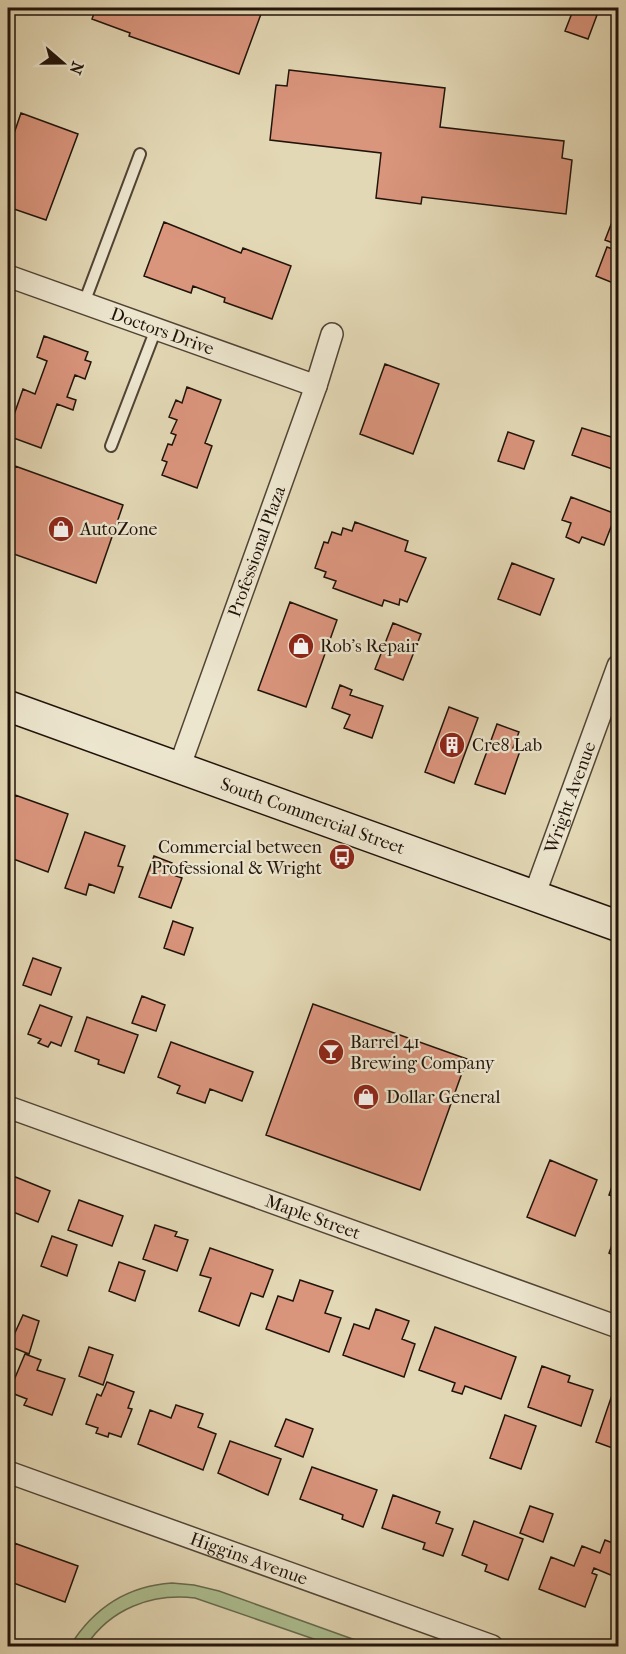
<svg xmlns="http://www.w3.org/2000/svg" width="626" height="1654" font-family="'IM FELL French Canon',serif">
<rect width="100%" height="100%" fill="#e3d8b5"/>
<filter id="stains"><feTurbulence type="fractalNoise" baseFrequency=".00333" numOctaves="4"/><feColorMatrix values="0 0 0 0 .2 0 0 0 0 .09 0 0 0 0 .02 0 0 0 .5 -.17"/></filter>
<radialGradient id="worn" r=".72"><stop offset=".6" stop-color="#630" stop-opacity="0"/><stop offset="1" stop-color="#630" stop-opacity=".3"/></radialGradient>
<path fill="#adc092" stroke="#666a4e" stroke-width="1.5" d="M172 1583 194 1585 219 1591 372 1646H334L195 1598C151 1593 110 1609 86 1646H70C93 1609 127 1586 172 1583Z"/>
<path fill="#da957d" stroke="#20130a" stroke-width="1.5" d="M96 8H245L261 14 239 74 129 36 130 33 92 19Z
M501 8H520L518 13Z
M574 8 597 15 588 39 565 31Z
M289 70 445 88 440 127 564 141 562 158 572 160 566 214 422 197 421 204 376 198 381 153 270 140 276 85 287 86Z
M21 113 78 134 46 220 8 207V151Z
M164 222 241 253 243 248 291 266 272 319 224 302 225 298 193 286 191 293 144 276Z
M612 222 618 224V245L605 240Z
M607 247 618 251V285L596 276Z
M44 336 88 352 85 360 91 362 85 379 75 375 67 397 76 400 73 410 57 404 41 448 8 436V432L23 389 35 394 47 361 37 357Z
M385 364 439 384 413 454 360 434Z
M187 387 221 400 205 443 212 446 197 488 162 475 167 462 162 460 168 444 172 445 176 435 171 433 177 420 169 417 176 400 182 403Z
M582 428 618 439V471L572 455Z
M508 432 534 441 524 469 498 461Z
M15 466 123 505 96 583 8 552V488Z
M571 497 616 514 604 545 582 537 579 543 566 537 571 523 562 520Z
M355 522 408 541 405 551 426 558 407 602 400 599 399 605 384 600 382 606 333 588 336 581 324 577 326 572 315 568 324 542 328 543 332 532 341 535 343 528 352 531Z
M512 563 554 579 540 615 498 599Z
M290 602 337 620 306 707 258 690Z
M393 623 421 634 403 680 375 669Z
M340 685 352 690 350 695 383 706 372 738 344 728 350 715 332 708Z
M449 707 478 718 454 783 425 772Z
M497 724 519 732 513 748 520 751 505 794 475 784Z
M15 795 68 814 48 872 8 857V815Z
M85 832 125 846 118 866 123 867 114 893 89 884 86 895 65 888Z
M154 856 172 863 168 873 182 878 171 908 139 897Z
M173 921 193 928 184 955 164 948Z
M33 958 61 968 51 995 23 985Z
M142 996 165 1005 156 1031 132 1023Z
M313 1004 467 1059 420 1190 266 1135Z
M40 1005 72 1017 61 1046 51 1042 48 1047 38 1043 41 1039 28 1034Z
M87 1017 138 1035 124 1073 98 1064 99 1060 75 1051Z
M171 1042 253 1072 242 1101 210 1089 205 1103 177 1093 180 1086 158 1077Z
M550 1160 597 1180 575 1236 527 1217Z
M618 1170V1198L609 1195Z
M13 1176 50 1191 38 1222 8 1210V1191Z
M79 1200 123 1216 112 1246 68 1230Z
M155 1225 177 1232 175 1236 188 1240 177 1271 143 1259Z
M618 1229V1257L609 1253Z
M52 1236 77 1245 67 1276 41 1266Z
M210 1248 273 1270 263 1297 251 1293 239 1326 199 1311 211 1278 200 1275Z
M119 1262 145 1271 135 1301 109 1291Z
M300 1280 333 1291 325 1313 341 1318 329 1352 266 1329 278 1296 293 1301Z
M376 1309 409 1321 402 1339 415 1344 404 1377 343 1355 354 1324 369 1329Z
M23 1315 39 1321 29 1354 9 1346Z
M435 1327 516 1357 501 1399 465 1386 462 1394 452 1391 455 1383 419 1370Z
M89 1347 113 1355 103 1385 79 1376Z
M25 1354 41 1360 37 1370 65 1379 52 1415 24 1405 27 1399 9 1392Z
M542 1366 570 1376 568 1382 593 1390 581 1426 528 1407Z
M107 1382 134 1392 128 1408 132 1409 121 1437 109 1433 108 1437 96 1433 98 1428 86 1424 97 1394 101 1396Z
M613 1392 618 1393V1450L596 1442Z
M176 1405 203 1414 198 1427 216 1434 203 1470 138 1444 150 1410 171 1418Z
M505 1415 536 1426 521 1469 490 1458Z
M286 1419 313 1429 303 1457 275 1446Z
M230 1441 281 1459 268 1495 218 1473Z
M312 1467 377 1490 363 1527 342 1519 343 1515 300 1499Z
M393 1495 440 1512 436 1523 453 1529 443 1556 423 1549 425 1543 382 1528Z
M530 1506 553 1514 543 1542 520 1533Z
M474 1521 523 1539 508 1580 485 1571 487 1565 462 1555Z
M605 1540 618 1545V1578L594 1568 592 1573 597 1575 585 1607 539 1589 551 1557 574 1566 582 1546 600 1553Z
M14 1543 78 1566 65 1602 8 1581V1560Z"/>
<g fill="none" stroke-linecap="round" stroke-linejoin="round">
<g stroke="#514435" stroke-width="14">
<path id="service" d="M84 303 140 154
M111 446 156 329"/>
</g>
<g stroke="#514435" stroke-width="24">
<g id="minor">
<path id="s1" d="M8 276 316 386"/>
<path id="s2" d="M179 768 316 386 332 334"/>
<path id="s3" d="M534 896 618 666"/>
<path id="s4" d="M8 1107 618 1327"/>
<path id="s5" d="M8 1472 492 1646"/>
</g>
</g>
<g stroke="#20130a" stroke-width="33">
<g id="secondary">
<path id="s6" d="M8 706 618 926"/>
</g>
</g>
<use href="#service" stroke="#ede6cf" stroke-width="10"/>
<use href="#minor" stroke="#ede6cf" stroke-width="21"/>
<use href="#secondary" stroke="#ede6cf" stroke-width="30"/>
</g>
<defs>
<g id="shop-disc" transform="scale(1.35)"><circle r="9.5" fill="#8f2418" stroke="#ede6cf"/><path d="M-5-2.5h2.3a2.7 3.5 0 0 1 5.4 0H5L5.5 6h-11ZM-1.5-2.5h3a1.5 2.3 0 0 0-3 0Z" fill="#fff"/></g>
<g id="building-disc" transform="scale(1.35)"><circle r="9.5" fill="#8f2418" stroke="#ede6cf"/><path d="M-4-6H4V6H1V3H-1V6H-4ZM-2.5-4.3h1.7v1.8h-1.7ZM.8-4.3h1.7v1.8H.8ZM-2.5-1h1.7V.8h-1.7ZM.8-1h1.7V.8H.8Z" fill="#fff"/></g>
<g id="bus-disc" transform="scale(1.35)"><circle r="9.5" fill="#8f2418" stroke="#ede6cf"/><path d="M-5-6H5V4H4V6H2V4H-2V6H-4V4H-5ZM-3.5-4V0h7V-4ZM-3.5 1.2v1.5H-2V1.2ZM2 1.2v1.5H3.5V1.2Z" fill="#fff"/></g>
<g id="bar-disc" transform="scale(1.35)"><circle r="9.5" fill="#8f2418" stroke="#ede6cf"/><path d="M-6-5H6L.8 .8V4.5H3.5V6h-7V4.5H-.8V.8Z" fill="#fff"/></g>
</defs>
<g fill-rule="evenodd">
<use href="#shop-disc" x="61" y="529"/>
<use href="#shop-disc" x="301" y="646"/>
<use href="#building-disc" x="452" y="745"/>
<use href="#bus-disc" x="342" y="857"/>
<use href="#bar-disc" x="331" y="1052"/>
<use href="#shop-disc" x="366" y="1097"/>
</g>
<g text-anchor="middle" stroke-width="4.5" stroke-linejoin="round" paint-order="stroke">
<g font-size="18" fill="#20130a" stroke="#ede6cf">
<text dy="6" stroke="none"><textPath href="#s1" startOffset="164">Doctors Drive</textPath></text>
<text dy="6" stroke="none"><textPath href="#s2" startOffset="230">Professional Plaza</textPath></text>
<text dy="6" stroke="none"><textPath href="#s3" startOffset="105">Wright Avenue</textPath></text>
<text dy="6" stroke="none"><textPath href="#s6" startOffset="324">South Commercial Street</textPath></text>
<text dy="6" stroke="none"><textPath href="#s4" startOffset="324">Maple Street</textPath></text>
<text dy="6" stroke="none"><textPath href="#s5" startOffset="256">Higgins Avenue</textPath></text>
</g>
<g font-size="18" fill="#20130a" stroke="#ede6cf" text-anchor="start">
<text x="80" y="535">AutoZone</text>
<text x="320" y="652">Rob's Repair</text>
<text x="472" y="751">Cre8 Lab</text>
<text x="322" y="853" text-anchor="end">Commercial between<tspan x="322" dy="21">Professional &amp; Wright</tspan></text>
<text x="350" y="1048">Barrel 41<tspan x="350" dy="21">Brewing Company</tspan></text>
<text x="386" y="1103">Dollar General</text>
</g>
</g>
<rect width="626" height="1654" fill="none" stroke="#e3d8b5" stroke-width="30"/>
<rect x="9" y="9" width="608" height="1636" fill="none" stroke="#20130a" stroke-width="3"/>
<rect x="15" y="15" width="596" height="1624" fill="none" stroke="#20130a" stroke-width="1.5"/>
<g transform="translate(63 63) rotate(110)" stroke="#ede6cf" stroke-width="4.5" paint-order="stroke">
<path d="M0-4.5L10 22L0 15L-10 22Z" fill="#20130a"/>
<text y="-9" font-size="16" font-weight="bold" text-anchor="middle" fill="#20130a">N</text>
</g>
<rect width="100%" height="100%" filter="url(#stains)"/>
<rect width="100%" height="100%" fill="url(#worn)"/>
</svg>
